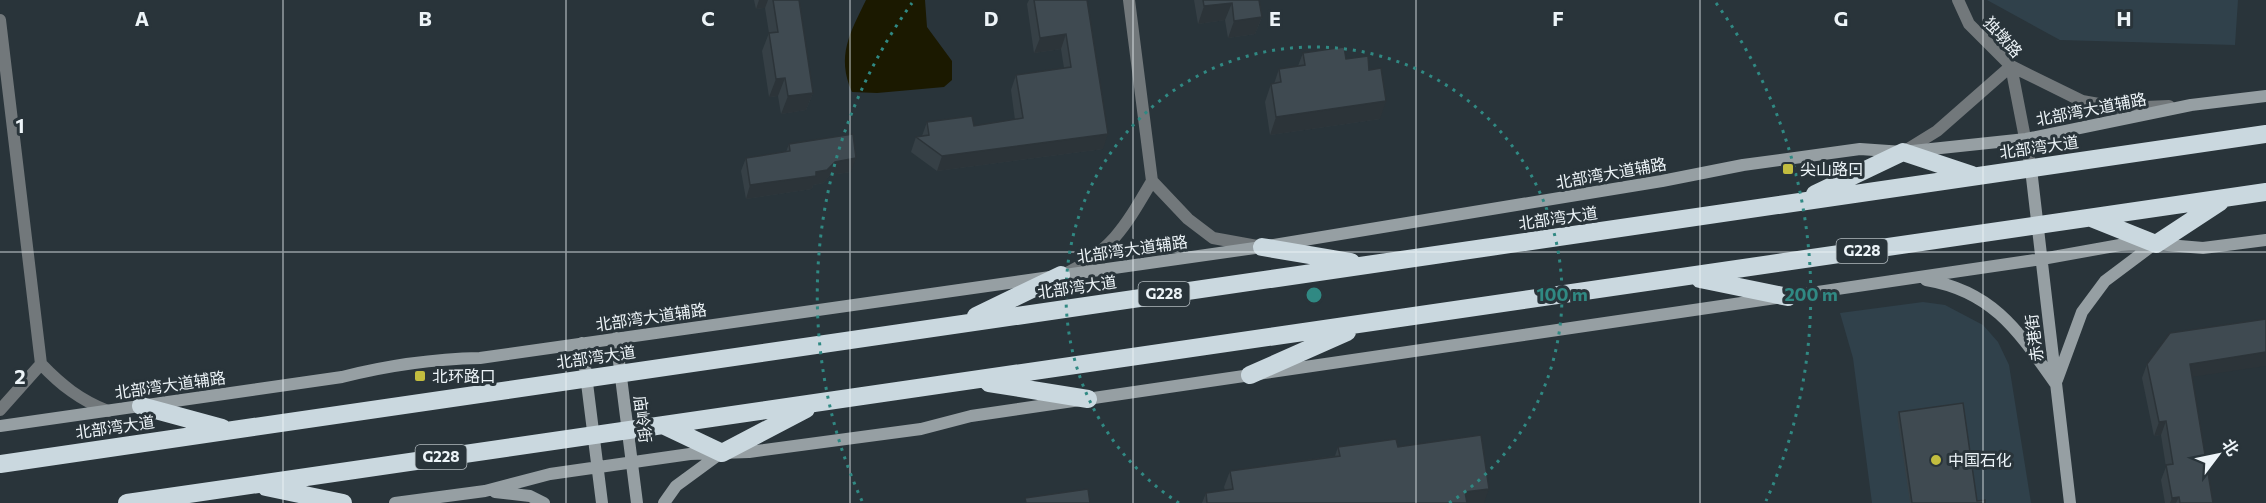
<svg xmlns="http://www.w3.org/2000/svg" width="2266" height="503" font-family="Commissioner,'Noto Sans SC',sans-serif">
<rect width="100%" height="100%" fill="#29343a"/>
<path fill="#30414b" d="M1987 0H2238L2235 45 2060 40Z
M1923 302 1945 305 1983 325 1998 342 2009 365 2031 503H1872L1853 358 1840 313Z"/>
<path fill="#1b1900" d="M866 0H925L927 27 952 61V80L944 87 877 93 852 92C836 56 850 33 866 0Z"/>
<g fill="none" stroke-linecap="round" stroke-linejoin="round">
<path stroke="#72787b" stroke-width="12" d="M1129 0 1152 181 1188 219 1213 238 1257 246
M1958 0 1969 24 2011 66 2031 169
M0 20 41 364C61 385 80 400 108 411
M1903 152 1937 131 2011 66 2082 101 2121 108 2169 106
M1065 274C1113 250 1126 225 1152 181
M0 410 41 364"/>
<path stroke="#969fa3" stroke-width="12" d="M2031 169 2070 503
M1926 280C1993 291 2019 332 2055 383
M616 338 637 503
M582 343 602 503
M2057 380 2082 312 2105 281 2153 245
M0 426 342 377C389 365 432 359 480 358L1262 247 1662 181 1743 165 1860 149 1903 152 2026 139 2191 105 2266 96
M495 492 530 496 544 503
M395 503 485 491 550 474 690 454 749 452 921 429 971 416 2042 259 2120 245 2156 244 2203 248 2266 240
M664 503 676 486 721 453"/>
<path stroke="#cad8df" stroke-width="18" d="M1815 194 1903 152 1972 175
M2091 218 2156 244 2220 202
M1262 247 1351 262
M1700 279 1788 297
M976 316 1061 275
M1250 375 1347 332
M989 383 1088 399
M141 406 222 428
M663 425 722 453 806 409
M0 464 2266 134
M266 487 343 503
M127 503 2266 192"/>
</g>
<path fill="#364046" d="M754 0H799L813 93 806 110 781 114 778 96 769 97 762 51 769 33 765 8 756 9Z
M1029 0H1087L1103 149 937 171 911 152 916 137 922 136 927 122 974 126 1015 120 1011 90 1016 75 1064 68 1061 49 1034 53 1027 4Z
M1194 0H1259L1262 17 1255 34 1228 38 1225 20 1198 24Z
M1303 53 1346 59 1369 70 1380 119 1270 135 1265 102 1271 84H1274L1279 69 1298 66Z
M789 144 851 172 830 175 823 183 813 185 812 189 746 199 741 171 746 158 786 152Z
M2147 364 2192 377 2213 503H2165L2161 480 2166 467 2161 435 2154 436 2142 378Z
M1899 412 1977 501 1985 503H1910L1897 416Z
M1338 447H1398L1484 503H1202L1206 493 1225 490 1224 487 1230 471 1335 456Z"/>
<path fill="#2c3439" d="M759 0H768L765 8 756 9Z
M1232 3 1225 20 1198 24 1204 6Z
M1262 17 1255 34 1228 38 1234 21Z
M1066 34 1061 49 1034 53 1040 38Z
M785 78 778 96 769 97 776 79Z
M813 93 806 110 781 114 788 96Z
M1386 101 1380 119 1270 135 1276 117Z
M1108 134 1103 149 937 171 942 156Z
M856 158 851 172 830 175 823 183 813 185 812 189 746 199 750 185 816 172 835 162Z
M2266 352V366L2185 378 2190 364Z
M2166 421 2161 435 2154 436 2159 422Z
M1489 489 1484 503H1461L1465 492Z
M2179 497 2176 503H2170L2172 498Z"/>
<path fill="#3f4a51" stroke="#2c3439" stroke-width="1.5" d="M773 0H799L813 93 788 96 785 78 776 79 769 33 778 32Z
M1034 0H1087L1108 134 942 156 916 137 929 135 927 122 972 116 974 126 1023 118 1016 75 1071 67 1066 34 1040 38Z
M1203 0H1259L1262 17 1234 21 1232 3 1204 6Z
M1344 47 1346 59 1368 56 1369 70 1381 68 1386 101 1276 117 1271 84 1281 82 1279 69 1305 65 1303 53Z
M853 134 856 158 835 162 827 170 816 172V176L750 185 746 158 790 151 789 144Z
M2266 319V352L2190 364 2213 503H2180L2179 497 2172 498 2166 465 2173 464 2166 421 2159 422 2147 364 2170 333Z
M1963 403 1977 501 1985 500V503H1912L1899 412Z
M1481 435 1489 489 1465 492 1467 503H1207L1206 493 1233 489 1230 471 1340 456 1338 447 1396 439 1398 447Z
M1088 489 1090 503H1026L1025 498Z"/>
<path fill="none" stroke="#edf4f8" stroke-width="1.5" stroke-opacity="0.55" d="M283 0V503M566 0V503M850 0V503M1133 0V503M1416 0V503M1700 0V503M1983 0V503M0 252H2266"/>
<g fill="none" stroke="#308983" stroke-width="3" stroke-dasharray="3 6">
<path d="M1179 503A248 248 0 1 1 1449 503"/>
<path d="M862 501A497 497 0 0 1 912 3M1716 3A497 497 0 0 1 1766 501"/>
</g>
<g fill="#c2bd3f" stroke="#29343a" stroke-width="2">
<rect x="1782" y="163" width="12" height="12" rx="3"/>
<rect x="414" y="370" width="12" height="12" rx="3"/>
<circle cx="1936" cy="460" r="6"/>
</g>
<g text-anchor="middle" stroke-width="6" stroke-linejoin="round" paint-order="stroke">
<g fill="#29343a" stroke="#b2babf" stroke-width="1.5">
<rect x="1836.5" y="239" width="51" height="24" rx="4.5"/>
<rect x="1138.5" y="282" width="51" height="24" rx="4.5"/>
<rect x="415.5" y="445" width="51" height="24" rx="4.5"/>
</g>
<g font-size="15" font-weight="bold" fill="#edf4f8">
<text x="1862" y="256">G228</text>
<text x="1164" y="299">G228</text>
<text x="441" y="462">G228</text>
</g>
<g font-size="16" fill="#edf4f8" stroke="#29343a">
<text transform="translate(2003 37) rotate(48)" y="6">独墩路</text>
<text transform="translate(2091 109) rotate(-11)" y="6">北部湾大道辅路</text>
<text transform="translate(2039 147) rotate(-8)" y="6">北部湾大道</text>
<text transform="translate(1611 173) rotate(-10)" y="6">北部湾大道辅路</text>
<text transform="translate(1558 218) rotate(-8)" y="6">北部湾大道</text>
<text transform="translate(1132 249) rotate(-8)" y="6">北部湾大道辅路</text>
<text transform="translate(1077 287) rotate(-8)" y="6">北部湾大道</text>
<text transform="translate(651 317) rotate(-8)" y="6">北部湾大道辅路</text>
<text transform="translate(2034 338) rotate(-97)" y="6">赤港街</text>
<text transform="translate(596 357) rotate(-8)" y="6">北部湾大道</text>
<text transform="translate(170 385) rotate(-8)" y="6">北部湾大道辅路</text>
<text transform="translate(643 419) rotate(83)" y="6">庙岭街</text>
<text transform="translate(115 427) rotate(-8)" y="6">北部湾大道</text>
</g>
<g font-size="16" fill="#edf4f8" stroke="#29343a" text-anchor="start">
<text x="1800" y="175">尖山路口</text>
<text x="432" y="382">北环路口</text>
<text x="1948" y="466">中国石化</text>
</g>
</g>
<g font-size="20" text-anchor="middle" font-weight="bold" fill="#edf4f8" stroke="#29343a" stroke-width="6" stroke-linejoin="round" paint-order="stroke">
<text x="142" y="26">A</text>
<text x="425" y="26">B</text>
<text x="708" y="26">C</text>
<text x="991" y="26">D</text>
<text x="1275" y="26">E</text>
<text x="1558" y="26">F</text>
<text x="1841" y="26">G</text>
<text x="2124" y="26">H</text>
<text x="20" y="133">1</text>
<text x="20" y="384">2</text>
</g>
<circle cx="1314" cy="295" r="9" fill="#308983" stroke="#29343a" stroke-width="3"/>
<g font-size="18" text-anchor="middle" font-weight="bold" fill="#308983" stroke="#29343a" stroke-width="6" stroke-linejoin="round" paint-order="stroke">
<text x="1562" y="301">100 m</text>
<text x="1811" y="301">200 m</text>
</g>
<g transform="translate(2218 455) rotate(58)" stroke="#29343a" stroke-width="4.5" paint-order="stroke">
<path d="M0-4.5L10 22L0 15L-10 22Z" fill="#edf4f8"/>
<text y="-9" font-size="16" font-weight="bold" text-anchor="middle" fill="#edf4f8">北</text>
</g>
</svg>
